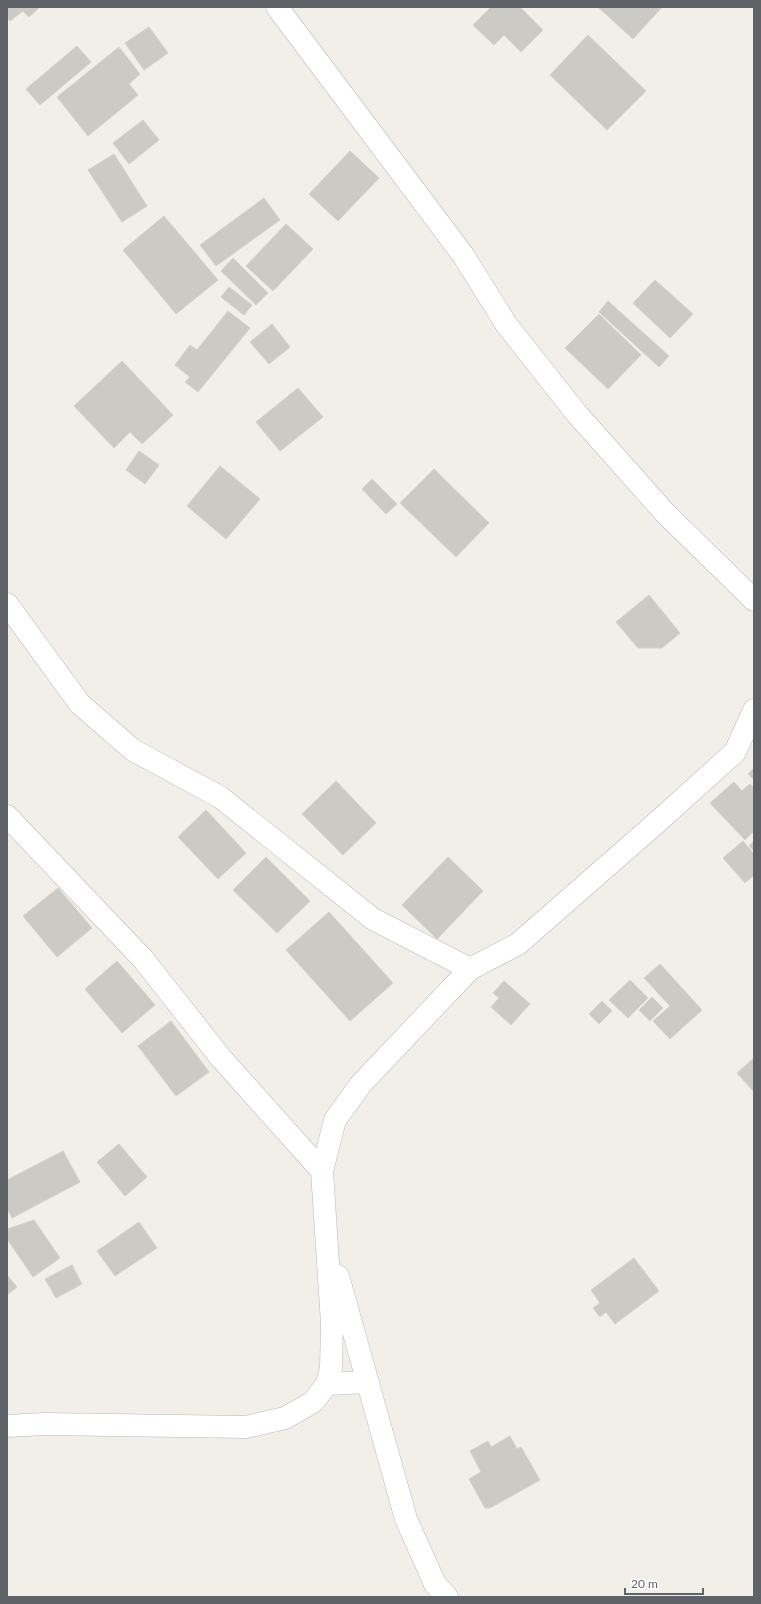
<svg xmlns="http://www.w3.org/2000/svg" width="761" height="1604" font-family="Lato,sans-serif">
<rect width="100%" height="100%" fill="#f1efe8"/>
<path fill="#cccac5" stroke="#d6d1c6" d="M7 7H40L29 17 23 11 10 21 7 18Z
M491 7H520L543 30 521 52 504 35 494 45 473 25Z
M598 7H662L633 39Z
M149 27 168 53 144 70 125 43Z
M588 35 646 91 607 130 550 75Z
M77 46 91 62 40 105 26 89Z
M119 47 140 74 129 84 138 95 88 136 57 97Z
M143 120 159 140 129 164 113 143Z
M350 151 379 178 338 221 309 194Z
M114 154 147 206 122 222 88 170Z
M264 198 280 220 216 266 200 245Z
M164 216 218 280 176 314 123 250Z
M286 224 313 249 273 291 246 266Z
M233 258 268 293 256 305 221 271Z
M655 280 693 314 670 338 633 303Z
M229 287 252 305 244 315 221 297Z
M608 301 669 356 659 367 599 312Z
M228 311 250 328 198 392 185 382 190 377 175 365 190 345 197 350Z
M599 314 641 355 608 389 565 348Z
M272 324 290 347 269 364 250 342Z
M122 361 173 415 142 444 130 432 114 448 74 406Z
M298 388 323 417 280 451 256 422Z
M139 451 159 465 145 484 126 470Z
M220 466 260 499 226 539 187 506Z
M434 469 489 523 456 557 400 503Z
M372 479 397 504 386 514 362 489Z
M649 595 680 633 662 648H638L616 622Z
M754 768V780L748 774Z
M336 781 376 823 343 855 302 814Z
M734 782 742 791 750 784 754 788V831L745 840 710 803Z
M206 810 246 853 218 879 178 837Z
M743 841 754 854V875L745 883 723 858Z
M754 841V851L749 846Z
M266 857 310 901 277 933 233 890Z
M448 857 483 891 437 939 402 905Z
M58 888 92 928 57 957 23 916Z
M329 912 393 983 350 1021 286 950Z
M117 961 155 1005 122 1033 85 989Z
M660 964 702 1010 670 1039 653 1021 670 1006 644 978Z
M630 980 648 998 628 1018 609 1000Z
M504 981 530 1004 511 1025 491 1007 499 998 493 993Z
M652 997 663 1008 650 1021 639 1010Z
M602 1001 612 1011 599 1024 589 1014Z
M171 1021 209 1072 176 1096 138 1046Z
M754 1058V1092L737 1073Z
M119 1144 147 1177 125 1196 97 1162Z
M63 1151 80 1182 12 1218 7 1208V1180Z
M34 1220 60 1258 33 1277 7 1239V1229Z
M139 1222 157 1248 115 1276 97 1251Z
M634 1258 659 1291 615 1324 606 1312 600 1317 593 1308 600 1303 591 1290Z
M72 1265 82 1284 56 1298 45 1279Z
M7 1275 17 1287 7 1295Z
M510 1436 517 1449 521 1447 540 1480 490 1508H485L469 1479 481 1472 470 1451 488 1441 491 1447Z"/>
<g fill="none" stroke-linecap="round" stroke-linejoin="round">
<g stroke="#b5b8bc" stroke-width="23">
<path id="minor" d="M277 7 463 255 506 324 577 414 666 514 754 600
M7 604 80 704 133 750 220 797 373 919 470 969
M7 816 143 959 221 1058 322 1171
M338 1276 406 1519 435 1584 447 1597
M327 1384 368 1382
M7 1426 45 1424 246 1427 285 1418 313 1402 327 1384 331 1368 332 1323 322 1171 335 1120 361 1084 470 969 518 944 654 825 735 752 754 710"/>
</g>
<use href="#minor" stroke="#fff" stroke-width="22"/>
</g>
<rect width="761" height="1604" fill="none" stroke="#5f6368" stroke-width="16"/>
<path d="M625 1588v6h78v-6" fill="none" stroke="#5f6368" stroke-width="2"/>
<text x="631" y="1588" font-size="12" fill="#5f6368" stroke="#ffffff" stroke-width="3" paint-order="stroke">20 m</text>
</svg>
